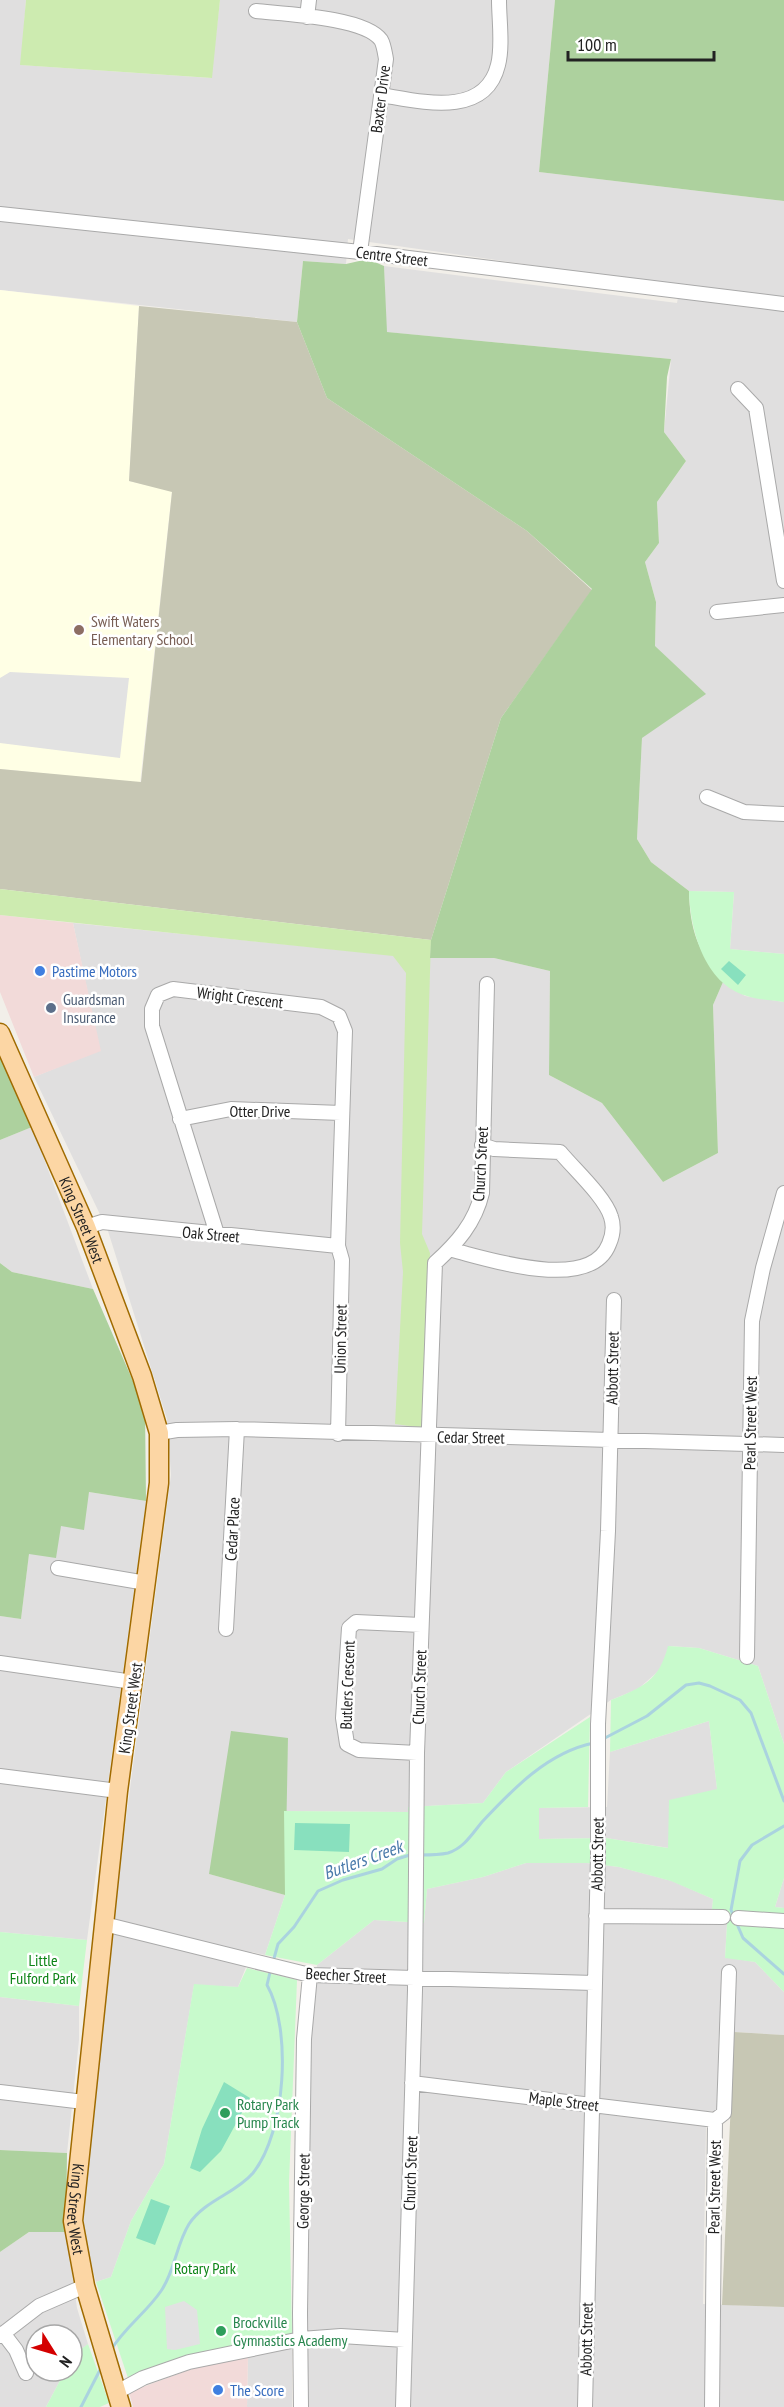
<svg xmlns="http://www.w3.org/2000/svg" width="784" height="2407" font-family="'PT Sans Narrow',sans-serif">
<rect width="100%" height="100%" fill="#f2efe9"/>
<path fill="#e0dfdf" d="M0 0H26L21 65 211 78 220 0H555L539 172 784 201V954L730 949 734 892 689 891 651 862 637 839 642 738 651 729 655 646 656 602 645 562 659 543 657 502 686 461 664 432 671 359 386 332 384 266 677 303 680 286 348 239 346 264 303 261 297 322 0 290Z
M73 923 410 957 494 958 550 971 549 1075 602 1103 663 1182 718 1153 713 1005 723 982 745 996 784 1002V1744L758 1666 699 1648 669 1646 662 1668 638 1689 611 1700 506 1772 483 1803 408 1807V1812L284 1811 288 1738 209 1874 285 1895 265 1955 252 1952 238 1987 194 1985 164 2164 131 2221 111 2277 96 2282 81 2227 111 1934 171 1475 167 1419 108 1231 34 1077 100 1050Z
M32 1127 93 1289 12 1272 0 1263V1140Z
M89 1492 146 1501 87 1940 0 1932V1616L21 1619 29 1553 61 1526Z
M709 1721 717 1789 669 1848 606 1838 538 1839 539 1808 607 1807 610 1752Z
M526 1863H587L619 1867 672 1881 713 1899 711 1925 727 1924 725 1957 755 1962 784 1992V2035L719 2031 717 2111H708L706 2126 703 2304 784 2307V2407H306L311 2038 317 1965 374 1920 424 1923 427 1889 483 1877Z
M784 1878V1908L775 1907Z
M0 1997 79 2006V2040L67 2153 0 2150Z
M29 2232H66L77 2308 88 2344 72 2357V2335H36V2371H65L46 2407H0V2252Z
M292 2348V2407H247L248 2354Z"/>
<path fill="#f2dad9" d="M0 915 73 923 101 1051 34 1077 0 992Z
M248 2354 247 2407H133L129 2392 189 2370Z"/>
<path fill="#ffffe5" d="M0 290 139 306 129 481 172 491 140 783 0 769Z"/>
<path fill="#c7c7b4" d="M139 306 297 322 327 398 527 531 592 590 501 718 431 940 0 889V769L141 782 172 492 129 481Z
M734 2032 784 2035V2307L722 2305Z"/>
<path fill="#cdebb0" d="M26 0H220L212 78 20 65Z
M0 889 431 940 422 1234 430 1253 424 1428 395 1424 403 1272 400 1243 406 973 393 956 0 915Z"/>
<path fill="#add19e" d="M555 0H784V201L539 172Z
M368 259 384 266 387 332 671 359 667 377 664 432 686 461 657 502 659 543 645 562 656 602 655 646 706 694 642 738 637 839 651 862 689 891C690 932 698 950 723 982L713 1005 718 1153 663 1182 602 1103 549 1075 550 971 494 958H430L431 940 501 718 592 589 527 531 327 398 297 322 303 261 346 264Z
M0 1056 32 1127 0 1140Z
M0 1263 12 1272 93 1289 145 1409 146 1501 89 1492 84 1530 61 1526 56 1558 29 1554 21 1619 0 1616Z
M231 1731 288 1738 285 1895 209 1874Z
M0 2150 67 2153 66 2232H29L0 2252Z"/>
<path fill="#c8facc" d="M689 891 734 892 730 949 784 954V1002C772 1000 758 1000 747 996 704 984 690 929 689 891Z
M668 1646 699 1648 758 1666 784 1744V1878L775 1907 784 1908V1992L755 1962 725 1958 727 1924 722 1909H712L713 1899 671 1881 619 1867 587 1863H526L483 1877 427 1889 424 1923 374 1920 317 1965 265 1955 285 1895 284 1811 408 1812V1807L483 1803 506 1772 590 1717 588 1807 539 1808V1839L606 1838 668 1848 669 1800 717 1789 709 1721 610 1752 611 1700C643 1687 659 1681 668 1646Z
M0 1932 87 1940 79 2006 0 1997Z
M247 1968 297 1980 289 2183 292 2335 128 2378 96 2282 111 2277 131 2221 164 2164 194 1984 238 1987Z
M88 2344 109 2403 100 2407H46L65 2371H72L73 2355Z"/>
<path fill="#88e0be" d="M729 961 746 975 738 985 721 969Z
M295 1823 350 1824 349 1852 294 1850Z
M224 2082 250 2098 221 2151 200 2172 190 2168 202 2129Z
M151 2199 170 2206 155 2245 136 2238Z"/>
<path fill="#e2e2e2" d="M10 672 129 678 120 758 0 743V678Z
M184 2301 197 2310 200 2344 175 2350 167 2349 165 2307Z"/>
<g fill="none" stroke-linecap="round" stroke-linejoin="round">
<path stroke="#aad3df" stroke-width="3" d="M603 1739 647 1716 686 1685 699 1683 710 1686 740 1700 751 1713 784 1801
M784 1826 752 1845 740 1861 731 1910 743 1938 784 1974
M420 1855C428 1855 439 1855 448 1853 464 1848 472 1834 482 1822 513 1789 548 1752 594 1743
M273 1962 278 1944 294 1927 318 1891 343 1880 382 1869 397 1859 413 1854
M111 2350C125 2327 146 2313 161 2291 175 2271 176 2245 189 2224 205 2200 235 2194 253 2173 286 2132 292 2029 267 1985L271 1968
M81 2407 102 2366"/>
<g stroke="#a9a9a9" stroke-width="16">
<path id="minor" d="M256 11C283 14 365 17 381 40 384 45 385 54 386 59L360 252
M307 17 309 0
M381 95C419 101 485 119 498 65 503 46 499 20 499 0
M0 214 360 252 784 304
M738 389 756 408 784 581
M717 612 784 605
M707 797 744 812 784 814
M180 1119 231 1109 341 1113
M86 1227 102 1222 338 1246
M217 1234 152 1026V1009L158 995 173 989 321 1007 339 1016 345 1031 338 1246 342 1260 338 1434
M452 1250C489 1259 590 1293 609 1244 613 1235 614 1226 611 1217 605 1197 574 1169 560 1152L494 1149 482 1145
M159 1433 177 1430 237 1429 784 1445
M58 1568 146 1583
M226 1629 237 1429
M747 1657 752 1321 763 1268 784 1193
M0 1663 133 1682
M417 1753 359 1750 347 1744 343 1718 349 1628 356 1622 421 1625
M0 1776 118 1791
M596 1916 723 1917
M738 1918 784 1921
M104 1924 310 1975 594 1983
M412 2083 715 2120
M0 2092 84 2102
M715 2120 724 2113 729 1972
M3 2333 16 2350 26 2373
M0 2336 39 2306 85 2286
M117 2392 143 2378 189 2362 301 2339 341 2336 405 2340
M301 2407 300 2313 304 2039 310 1975
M403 2407 415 1990 417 1753 435 1263C457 1243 475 1223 482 1193L487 984
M585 2407 598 1856V1724L608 1531 614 1300
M712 2407 715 2120"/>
</g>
<g stroke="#a06b00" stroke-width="21">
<g id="major">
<path id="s1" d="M0 1033 86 1227 142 1376 159 1433V1483L118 1791 73 2221 85 2286 121 2407"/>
</g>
</g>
<use href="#minor" stroke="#fff" stroke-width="14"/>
<use href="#major" stroke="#fcd6a4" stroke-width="18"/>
</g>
<circle fill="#8d6e63" stroke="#fff" stroke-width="2" cx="79" cy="630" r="6"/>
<g fill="#3f7fe0" stroke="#fff" stroke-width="2">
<circle cx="40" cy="971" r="6"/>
<circle cx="218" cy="2390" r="6"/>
</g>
<circle fill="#5c6f8a" stroke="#fff" stroke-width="2" cx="51" cy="1008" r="6"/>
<g fill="#2e9e5b" stroke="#fff" stroke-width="2">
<circle cx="225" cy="2113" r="6"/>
<circle cx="221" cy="2331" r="6"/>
</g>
<g text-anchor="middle" stroke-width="5" stroke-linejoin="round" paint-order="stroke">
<g font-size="16" fill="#222" stroke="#fff">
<text transform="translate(380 99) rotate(-83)" y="6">Baxter Drive</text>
<text transform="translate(392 256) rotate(7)" y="6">Centre Street</text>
<text transform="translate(240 997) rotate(7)" y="6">Wright Crescent</text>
<text x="260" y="1117">Otter Drive</text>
<text transform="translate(480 1164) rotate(-87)" y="6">Church Street</text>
<text dy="6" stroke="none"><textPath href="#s1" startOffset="204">King Street West</textPath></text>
<text transform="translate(211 1234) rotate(5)" y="6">Oak Street</text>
<text transform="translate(340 1339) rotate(-89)" y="6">Union Street</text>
<text transform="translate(612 1368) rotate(-89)" y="6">Abbott Street</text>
<text transform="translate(750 1423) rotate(-89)" y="6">Pearl Street West</text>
<text transform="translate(471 1437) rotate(1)" y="6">Cedar Street</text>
<text transform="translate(232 1529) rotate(-87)" y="6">Cedar Place</text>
<text transform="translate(347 1685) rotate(-88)" y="6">Butlers Crescent</text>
<text transform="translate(419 1687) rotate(-88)" y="6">Church Street</text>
<text transform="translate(130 1708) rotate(-82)" y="6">King Street West</text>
<text transform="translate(597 1854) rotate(-89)" y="6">Abbott Street</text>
<text transform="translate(346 1975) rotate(3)" y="6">Beecher Street</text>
<text transform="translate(564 2101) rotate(7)" y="6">Maple Street</text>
<text transform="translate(410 2173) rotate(-88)" y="6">Church Street</text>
<text transform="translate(714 2187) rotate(-89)" y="6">Pearl Street West</text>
<text transform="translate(303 2191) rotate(-89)" y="6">George Street</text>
<text dy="6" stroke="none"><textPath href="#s1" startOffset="1212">King Street West</textPath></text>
<text transform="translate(586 2339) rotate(-89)" y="6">Abbott Street</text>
</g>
<g font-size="16" fill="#785e54" stroke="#fff" text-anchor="start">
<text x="91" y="627">Swift Waters<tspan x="91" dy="18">Elementary School</tspan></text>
</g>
<g font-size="16" fill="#366cbe" stroke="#fff" text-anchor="start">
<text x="52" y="977">Pastime Motors</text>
<text x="230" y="2396">The Score</text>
</g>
<g font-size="16" fill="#4e5e75" stroke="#fff" text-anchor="start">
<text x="63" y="1005">Guardsman<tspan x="63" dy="18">Insurance</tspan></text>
</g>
<g font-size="16" fill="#0c8416" stroke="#fff">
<text x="43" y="1966">Little<tspan x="43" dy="18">Fulford Park</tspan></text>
<text x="205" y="2274">Rotary Park</text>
</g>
<g font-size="16" fill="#27864d" stroke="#fff" text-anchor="start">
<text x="237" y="2110">Rotary Park<tspan x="237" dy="18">Pump Track</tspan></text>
<text x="233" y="2328">Brockville<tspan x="233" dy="18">Gymnastics Academy</tspan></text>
</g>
<g font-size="18" font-style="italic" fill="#4a7aab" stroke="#fff">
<text transform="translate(363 1860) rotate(-20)" y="6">Butlers Creek</text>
</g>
</g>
<g transform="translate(54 2353) rotate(127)"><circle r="28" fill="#ffffff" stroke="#a7a7a7" stroke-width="1.5"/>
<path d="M0-4.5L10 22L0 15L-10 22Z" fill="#d40000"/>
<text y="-9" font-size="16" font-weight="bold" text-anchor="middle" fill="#222222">N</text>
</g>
<path d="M568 51v9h146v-9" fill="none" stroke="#222222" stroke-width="3"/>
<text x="577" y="51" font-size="18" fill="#222222" stroke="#ffffff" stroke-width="4.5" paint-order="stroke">100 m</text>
</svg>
